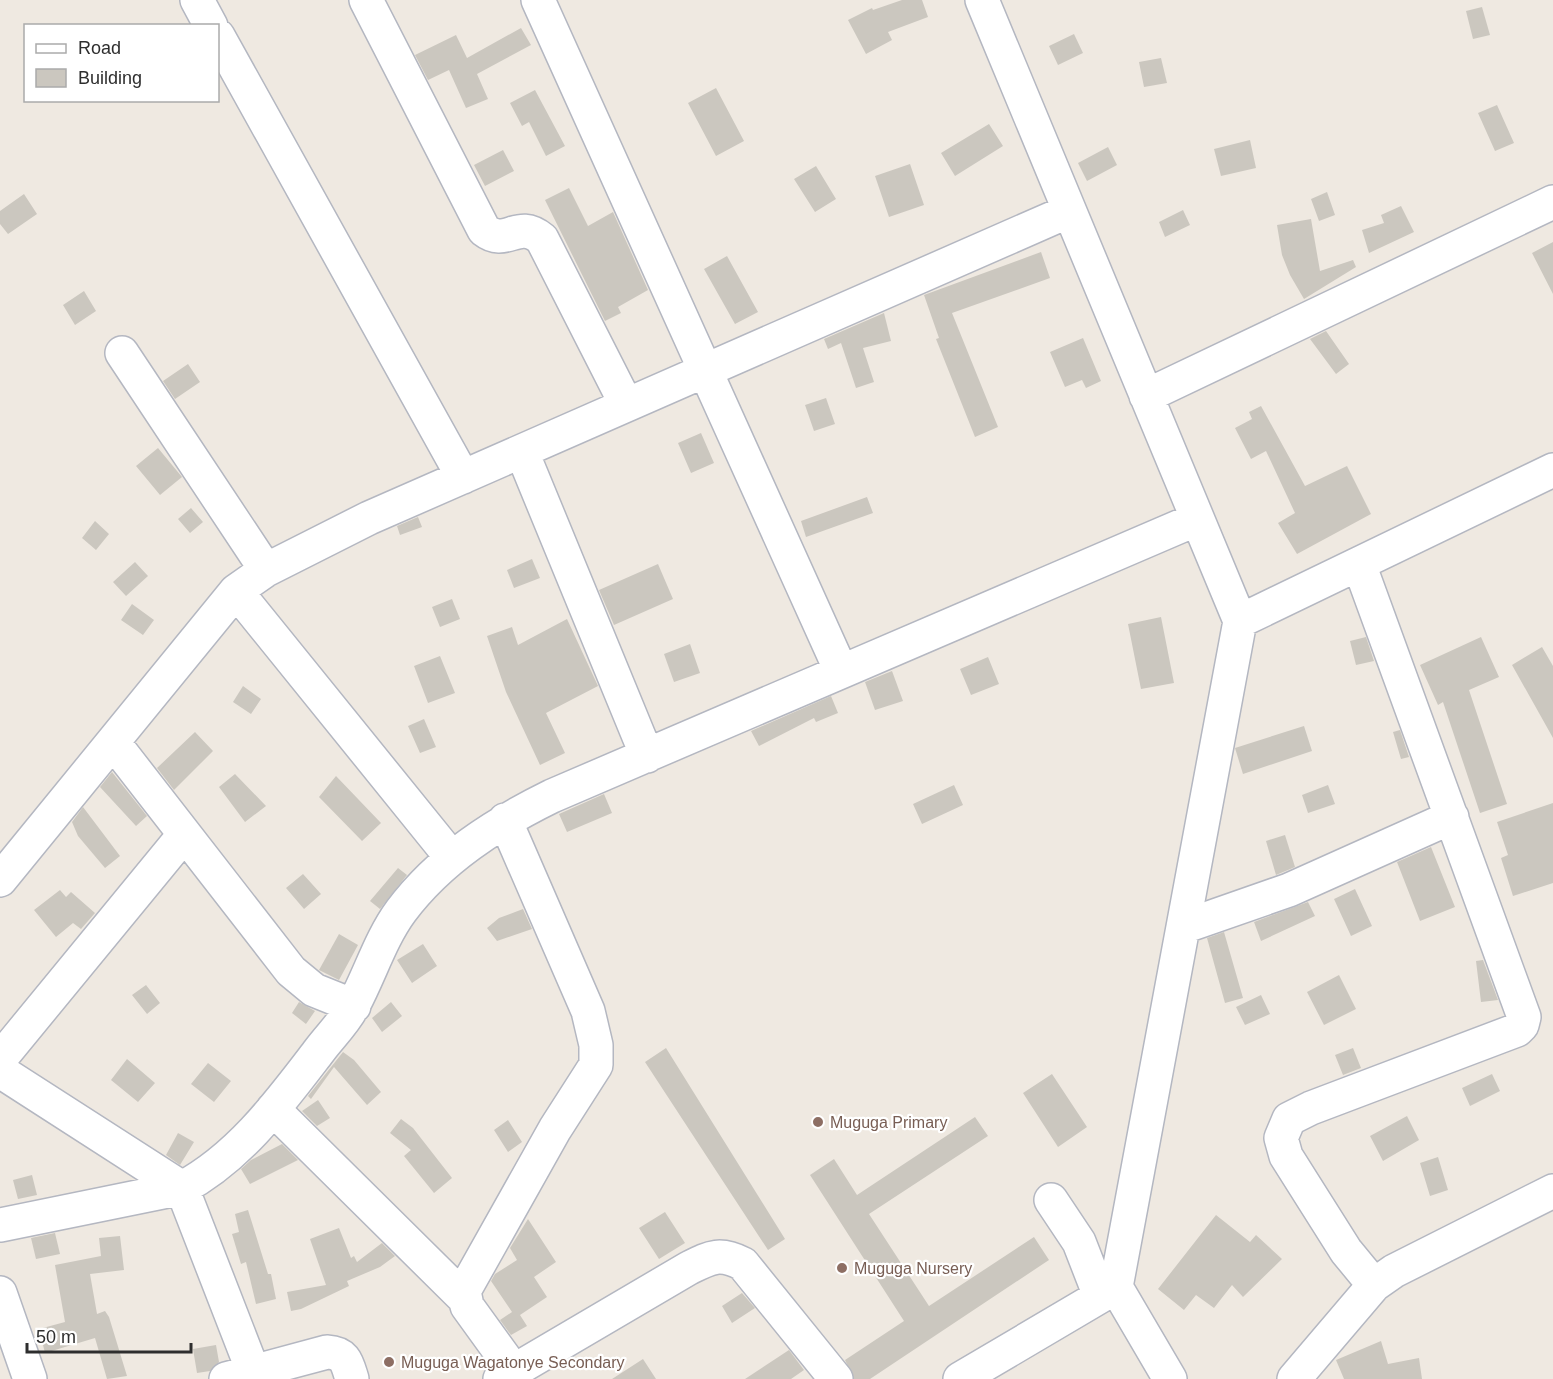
<svg xmlns="http://www.w3.org/2000/svg" width="1553" height="1379" font-family="Arial,sans-serif">
<rect width="100%" height="100%" fill="#efe9e1"/>
<path fill="#cbc7bf" d="M902 0H922L928 17 888 32 892 40 866 54 848 20 872 8 873 10Z
M1482 7 1490 35 1473 39 1466 11Z
M521 28 531 45 477 74 488 99 466 108 449 70 428 80 415 55 456 35 467 58Z
M1074 34 1083 53 1058 65 1049 46Z
M1161 58 1167 83 1144 87 1139 62Z
M716 88 744 141 716 156 688 103Z
M535 90 565 146 546 156 529 122 522 126 510 103Z
M1497 105 1514 143 1495 151 1478 113Z
M989 124 1003 146 955 176 941 153Z
M1250 140 1256 168 1221 176 1214 149Z
M1108 147 1117 165 1087 181 1078 163Z
M503 150 514 171 485 186 474 165Z
M910 164 924 205 889 217 875 176Z
M816 166 836 199 815 212 794 179Z
M569 188 588 226 613 212 648 290 618 307 621 313 605 321 545 200Z
M1327 192 1335 215 1319 221 1311 199Z
M24 194 37 214 8 234 0 224V211Z
M1401 206 1414 232 1369 253 1362 230 1384 223 1381 215Z
M1183 210 1190 225 1165 237 1159 222Z
M1311 219 1320 271 1353 260 1356 267 1304 299 1290 275 1282 255 1277 225Z
M1553 242V294L1532 253Z
M1041 252 1050 278 952 313 998 427 975 437 936 339 939 338 924 295Z
M727 256 758 312 735 324 704 269Z
M84 291 96 311 75 325 63 305Z
M884 313 891 341 863 348 874 382 856 388 841 343 828 349 824 339Z
M1326 331 1349 364 1336 374 1310 339Z
M1083 338 1101 381 1086 388 1082 380 1065 387 1050 352Z
M188 364 200 382 175 399 163 381Z
M826 398 835 424 814 431 805 405Z
M1261 406 1305 486 1347 466 1371 514 1297 554 1278 523 1295 513 1266 451 1251 459 1235 428 1252 419 1249 412Z
M701 433 714 463 691 473 678 443Z
M158 448 182 477 160 495 136 466Z
M867 497 873 513 806 537 801 521Z
M191 508 203 522 190 533 178 519Z
M418 517 422 527 400 535 397 526Z
M95 521 109 534 96 550 82 538Z
M532 559 540 578 514 588 507 570Z
M135 562 148 576 126 596 113 582Z
M658 564 673 599 614 625 599 590Z
M452 599 460 619 440 627 432 607Z
M132 604 154 620 143 635 121 620Z
M1161 617 1174 683 1141 689 1128 624Z
M567 619 598 686 546 713 565 753 540 765 506 692 487 636 512 627 518 645Z
M1366 637 1374 661 1356 665 1350 641Z
M1481 637 1499 677 1469 690 1507 804 1480 813 1443 702 1438 705 1420 665Z
M690 644 700 673 674 682 664 654Z
M1542 647 1553 666V738L1512 665Z
M440 656 455 693 428 703 414 666Z
M988 657 999 684 971 695 960 669Z
M892 671 903 701 875 710 865 682Z
M243 686 261 699 251 714 233 702Z
M831 696 838 713 816 722 814 718 759 746 751 731Z
M424 719 436 747 420 753 408 726Z
M1304 726 1312 751 1243 774 1235 748Z
M1400 730 1409 757 1401 759 1393 732Z
M195 732 213 751 174 790 157 768Z
M112 772 147 816 136 826 100 787Z
M235 774 266 806 245 822 219 787Z
M336 776 381 823 362 841 319 797Z
M954 785 963 805 922 824 913 804Z
M1328 785 1335 804 1308 813 1302 795Z
M604 794 612 813 567 832 559 814Z
M1553 803V883L1513 896 1501 858 1508 855 1497 822Z
M83 807 120 856 105 868 78 836 72 822Z
M1285 835 1295 867 1276 875 1266 841Z
M1431 847 1455 907 1420 921 1397 862Z
M398 868 407 875 380 909 370 901Z
M303 874 321 894 304 909 286 888Z
M1355 889 1372 926 1351 936 1334 899Z
M60 890 66 897 71 892 95 913 81 929 73 923 56 937 34 910Z
M1308 902 1315 916 1261 941 1254 922Z
M523 909 532 929 497 941 487 928 499 918Z
M1224 932 1243 998 1225 1003 1207 938Z
M339 934 358 945 339 980 319 970Z
M423 944 437 966 412 983 397 960Z
M1483 960 1498 1000 1481 1002 1476 961Z
M1339 975 1356 1009 1324 1025 1307 992Z
M146 985 160 1003 147 1014 132 995Z
M1261 995 1270 1014 1245 1025 1236 1007Z
M299 1002 315 1011 306 1024 292 1013Z
M391 1002 402 1016 382 1032 372 1018Z
M666 1048 785 1239 768 1250 645 1062Z
M1353 1048 1361 1068 1343 1075 1335 1055Z
M343 1052 354 1060 381 1092 367 1105 334 1067 311 1099 308 1096Z
M127 1059 155 1083 138 1102 111 1080Z
M208 1063 231 1081 214 1102 191 1084Z
M1052 1074 1087 1127 1058 1147 1023 1093Z
M1492 1074 1500 1091 1470 1106 1462 1088Z
M318 1100 330 1118 317 1126 302 1111Z
M1407 1116 1419 1140 1383 1161 1370 1136Z
M975 1117 988 1136 869 1214 929 1306 1034 1237 1049 1260 870 1379H854L845 1360 904 1321 810 1175 834 1159 857 1195Z
M401 1119 413 1128 452 1178 434 1193 404 1156 411 1150 390 1133Z
M508 1120 522 1142 508 1152 494 1130Z
M178 1133 194 1142 180 1165 166 1155Z
M282 1144 298 1160 250 1184 241 1169 251 1160Z
M1438 1157 1448 1190 1430 1196 1420 1163Z
M32 1175 37 1195 18 1199 13 1180Z
M248 1210 268 1274H271L276 1299 256 1304 246 1262 241 1264 232 1234 239 1232 235 1214Z
M665 1212 685 1243 659 1259 639 1228Z
M1216 1215 1250 1242 1256 1235 1282 1259 1243 1297 1232 1285 1214 1308 1196 1295 1184 1310 1158 1289Z
M528 1219 556 1262 534 1277 547 1297 520 1315 527 1326 511 1335 500 1320 512 1312 491 1281 495 1274 517 1260 510 1248Z
M339 1228 351 1258 354 1256 357 1262 382 1243 395 1256 380 1267 347 1281 349 1286 301 1309 291 1311 287 1292 326 1285 310 1239Z
M55 1233 60 1254 36 1259 31 1238Z
M120 1236 124 1270 90 1274 97 1314 105 1311 109 1317 127 1376 107 1379 95 1338 45 1353 39 1329 65 1322 55 1265 101 1256 99 1238Z
M742 1293 755 1308 732 1323 722 1306Z
M1381 1341 1388 1364 1419 1358 1422 1379H1344L1336 1360Z
M216 1345 219 1362 210 1371 197 1373 193 1349Z
M789 1350 804 1370 791 1379H745Z
M643 1359 656 1379H612Z"/>
<g fill="none" stroke-linecap="round" stroke-linejoin="round">
<g stroke="#b4b7c1" stroke-width="36">
<path id="minor" d="M197 0 211 26
M366 0 484 230C507 248 517 218 542 239L626 404
M538 0 841 671
M982 0 1240 621 1116 1287 1170 1379
M218 36 463 477
M122 353 266 570
M1146 396 1553 202
M522 452 647 756
M1359 564 1524 1017 1522 1025 1517 1030 1311 1108 1289 1119 1281 1138 1286 1156 1346 1251 1374 1285
M236 591 452 858
M1240 621 1553 470
M113 742 291 971 314 990 354 1006
M505 820 588 1011 596 1045V1065L555 1129 464 1291 467 1306 514 1371
M0 880 236 591 266 570 369 518 1069 211
M1183 927 1289 890 1452 817
M0 1059 184 835
M0 1071 182 1188 253 1371
M273 1109 465 1299
M1051 1200 1079 1242 1100 1296
M0 1225 182 1188C240 1157 280 1102 319 1051 330 1036 346 1021 354 1004 370 974 381 938 401 911 440 859 495 824 552 796L1197 519
M0 1293 30 1379
M226 1379 327 1352C346 1353 347 1363 352 1379
M500 1379 689 1268C711 1257 720 1252 743 1264L836 1379
M960 1379 1116 1287
M1294 1379 1374 1285 1394 1271 1553 1191"/>
</g>
<use href="#minor" stroke="#fff" stroke-width="33"/>
</g>
<g fill="#8d6e63" stroke="#fff" stroke-width="2">
<circle cx="818" cy="1122" r="6"/>
<circle cx="842" cy="1268" r="6"/>
<circle cx="389" cy="1362" r="6"/>
</g>
<g text-anchor="middle" stroke-width="4.5" stroke-linejoin="round" paint-order="stroke">
<g font-size="16" fill="#785e54" stroke="#fff" text-anchor="start">
<text x="830" y="1128">Muguga Primary</text>
<text x="854" y="1274">Muguga Nursery</text>
<text x="401" y="1368">Muguga Wagatonye Secondary</text>
</g>
</g>
<rect x="24" y="24" width="195" height="78" fill="#ffffff" stroke="#ababab" stroke-width="1.5"/>
<rect x="36" y="44" width="30" height="9" fill="#ffffff" stroke="#ababab" stroke-width="1.5"/>
<text x="78" y="54" font-size="18" fill="#2e2e2e">Road</text>
<rect x="36" y="69" width="30" height="18" fill="#cbc7bf" stroke="#ababab" stroke-width="1.5"/>
<text x="78" y="84" font-size="18" fill="#2e2e2e">Building</text>
<path d="M27 1343v9h164v-9" fill="none" stroke="#2e2e2e" stroke-width="3"/>
<text x="36" y="1343" font-size="18" fill="#2e2e2e" stroke="#ffffff" stroke-width="4.5" paint-order="stroke">50 m</text>
</svg>
